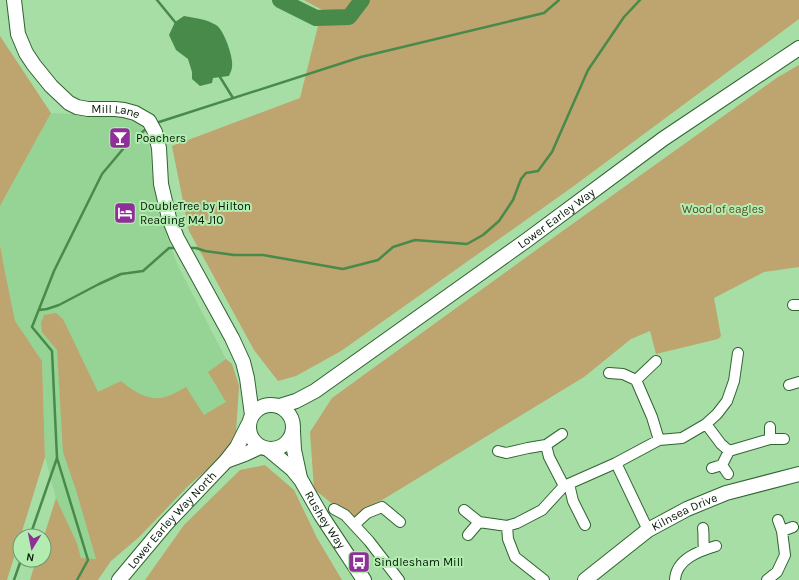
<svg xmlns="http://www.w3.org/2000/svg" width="799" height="580" font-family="Karla,sans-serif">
<rect width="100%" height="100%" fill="#a6dea5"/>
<path fill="#96d495" d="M51 113 117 116 125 118 141 126 149 142 152 173 162 217 167 237 178 266 226 359 232 364 239 386 236 431 212 465 189 485 139 537 111 561 81 558 77 543 56 498 45 457 42 361 15 322 5 272 0 245V206Z"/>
<path fill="#bea46f" d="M304 0H799V19L571 188 341 351 296 376 278 381 254 350 189 231 172 146 300 98 322 10Z
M0 36 51 113 0 206Z
M799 65V267L764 272 714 298 721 336 718 339 656 354 650 331 631 339 584 377 351 519 314 489 310 432 332 398 550 240 778 77Z
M0 245 5 272 15 321 42 361 45 457 7 580H0Z
M56 313 63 319 98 392 121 381C133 391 149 402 165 397 172 395 179 391 186 387L204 415 226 402 208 372 226 359 232 364 239 386 236 431 228 448 212 465 189 485 139 537 111 561 98 580H30L36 560H44V536L56 498 77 543 81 558 96 559 76 490 63 452 57 350 42 332 41 323 44 315Z
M265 465 294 490 317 538 342 580H145L184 525 240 470Z"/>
<path fill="#488a49" d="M184 16C195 18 206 19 216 25 224 29 234 59 232 67 232 70 230 73 229 76L213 78 212 83 200 86 192 79V72L188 59 176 50 169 35 175 22Z"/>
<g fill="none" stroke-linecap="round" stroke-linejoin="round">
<path stroke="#488a49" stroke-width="2.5" d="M157 0 175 22
M220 77 233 98
M156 123 361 57 544 13 559 0
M139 135 147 128
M189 248H196L205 251 234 255H263L343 269 378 260 393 247 415 240 467 244 483 235 499 221 513 200 521 179 526 173 538 171 552 152 588 70 624 17 640 0
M39 310 47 309 59 305 99 284 121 274 143 271 169 248H178
M30 536 57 458
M14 580 21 560
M77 580 88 560 57 458 52 351 32 327 54 271 102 174 123 149"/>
<path stroke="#488a49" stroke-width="16" d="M280 0 316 18 349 17 362 0"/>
<g stroke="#2f6431" stroke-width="12">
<path id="street" d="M793 305H799
M656 361 636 380 652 417 659 440
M609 373 623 374 636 380
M789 385 799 382
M706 424 721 444 729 451 770 439H784
M770 427V439
M546 445 562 434
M498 451 506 453 528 448 546 445 549 457 564 486
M616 463 648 530
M712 468 722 465
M728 474 722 465 729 451
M569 484 573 501 585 525
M334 509 345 515 369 541 399 580
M464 510 479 522 507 526 517 523 542 510 564 486 616 463 659 440 682 438 706 424 717 414 727 401 734 381 738 353
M354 525 367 513 382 507 400 522
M507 526 508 539 515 557 544 580
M703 528C704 535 703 542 704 549
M782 531 793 527
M468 535 479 522
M675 580C676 559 699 551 716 546
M767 580 777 572 785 555 782 531 778 520"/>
</g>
<g stroke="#2f6431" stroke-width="16">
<g id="secondary">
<path id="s1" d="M14 0 18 34 26 53 34 65 51 86 69 103 77 107 88 109H115L124 110 135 113 149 121 155 132 159 148 161 184 169 218 177 238 232 338 243 362 247 378 252 415"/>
<circle cx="271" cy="427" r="22"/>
<path id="s2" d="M280 406 296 401 315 391 527 240 663 139 799 48"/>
<path d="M293 431 294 450 300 478"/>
<path id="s3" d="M268 449 292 469 301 480 321 515 364 580"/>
<path d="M226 461 245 454 260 447"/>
<path id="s4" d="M119 580 166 524 226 461 237 447 248 425"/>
<path id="s5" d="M585 580 648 530 687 509 726 493 799 474"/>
</g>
</g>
<use href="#street" stroke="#fff" stroke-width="10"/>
<use href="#secondary" stroke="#fff" stroke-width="14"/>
</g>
<defs>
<g id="bar-square" transform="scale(1.15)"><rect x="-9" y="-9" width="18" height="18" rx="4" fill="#8f2f98" stroke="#b3ecb1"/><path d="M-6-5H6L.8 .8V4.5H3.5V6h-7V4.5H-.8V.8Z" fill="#fff"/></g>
<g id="hotel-square" transform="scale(1.15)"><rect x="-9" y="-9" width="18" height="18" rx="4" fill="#8f2f98" stroke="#b3ecb1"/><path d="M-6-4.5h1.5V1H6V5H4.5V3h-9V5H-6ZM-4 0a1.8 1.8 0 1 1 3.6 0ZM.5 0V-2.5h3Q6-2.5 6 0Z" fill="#fff"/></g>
<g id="bus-square" transform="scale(1.15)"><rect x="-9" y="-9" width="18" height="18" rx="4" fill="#8f2f98" stroke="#b3ecb1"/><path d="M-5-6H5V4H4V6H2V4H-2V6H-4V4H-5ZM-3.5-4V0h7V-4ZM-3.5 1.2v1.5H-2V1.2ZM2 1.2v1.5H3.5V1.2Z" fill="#fff"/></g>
</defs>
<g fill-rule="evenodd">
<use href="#bar-square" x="120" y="138"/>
<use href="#hotel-square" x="125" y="213"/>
<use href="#bus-square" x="359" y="562"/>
</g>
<g text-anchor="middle" stroke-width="4" stroke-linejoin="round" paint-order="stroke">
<g font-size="12" fill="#051a06" stroke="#b3ecb1">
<text dy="4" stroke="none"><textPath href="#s1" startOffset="169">Mill Lane</textPath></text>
<text dy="4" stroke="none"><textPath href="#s2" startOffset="335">Lower Earley Way</textPath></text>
<text dy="4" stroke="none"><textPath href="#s5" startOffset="121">Kilnsea Drive</textPath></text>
<text dy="4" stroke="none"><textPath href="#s4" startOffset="80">Lower Earley Way North</textPath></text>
<text dy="4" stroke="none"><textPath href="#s3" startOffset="92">Rushey Way</textPath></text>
</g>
<g font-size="12" fill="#051a06" stroke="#b3ecb1" text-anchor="start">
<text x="136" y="142">Poachers</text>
<text x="140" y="210">DoubleTree by Hilton<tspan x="140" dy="14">Reading M4 J10</tspan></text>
<text x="374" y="566">Sindlesham Mill</text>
</g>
<g font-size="12" fill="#5b4923" stroke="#b3ecb1">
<text x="723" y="213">Wood of eagles</text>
</g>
</g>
<g transform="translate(32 548) rotate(190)"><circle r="19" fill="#b3ecb1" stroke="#6d986d"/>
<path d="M0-3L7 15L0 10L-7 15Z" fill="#8f2f98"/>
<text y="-6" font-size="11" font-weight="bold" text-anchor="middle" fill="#051a06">N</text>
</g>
</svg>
